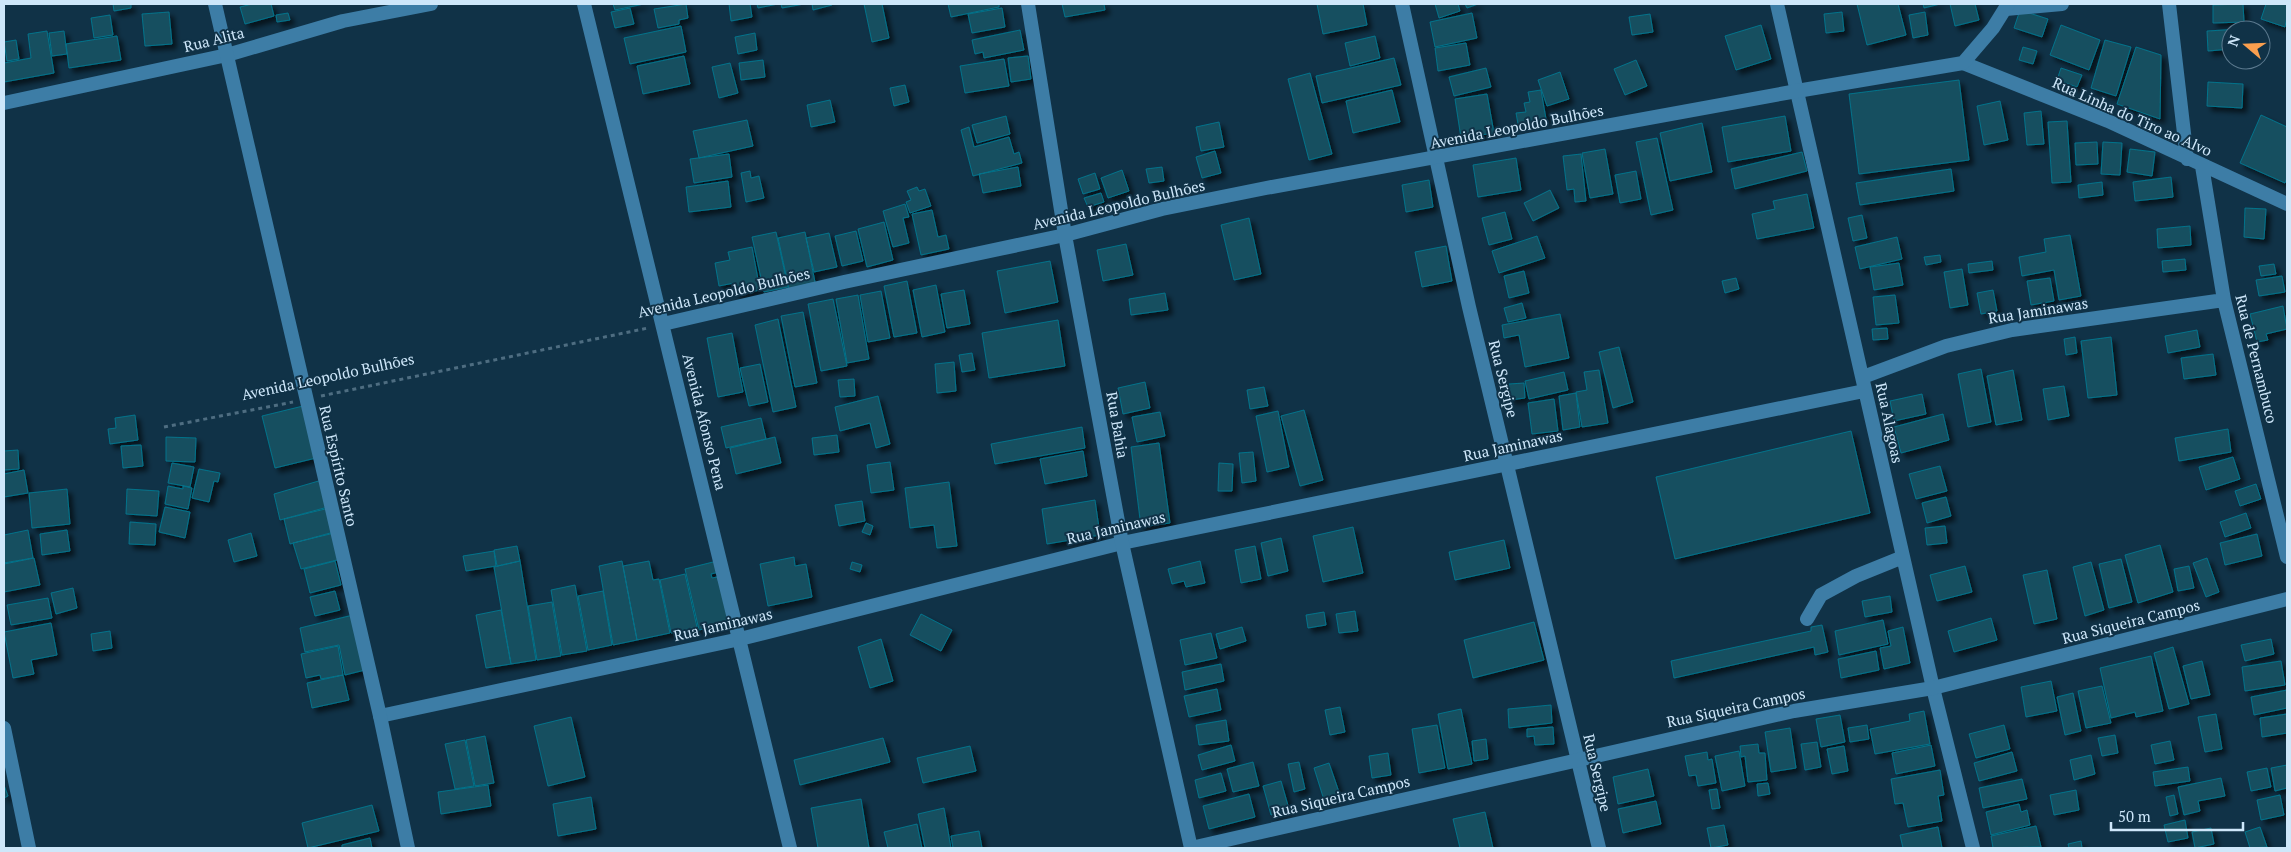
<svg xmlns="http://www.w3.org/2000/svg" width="2291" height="852" font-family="'PT Serif',serif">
<defs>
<filter id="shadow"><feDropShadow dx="4.5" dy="4.5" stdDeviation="2.5" flood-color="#0009"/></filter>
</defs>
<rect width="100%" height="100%" fill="#103247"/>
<path fill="#165060" stroke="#06738b" filter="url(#shadow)" d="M113 4H131V8L114 11Z
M252 4H271L274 16 245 24 240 7Z
M613 4H644L615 10Z
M686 4 688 18 679 20V24L658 28 654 9Z
M729 4H750L752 17 731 21Z
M757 4H778L758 8Z
M781 4H804L782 8Z
M812 4H832V5L813 10Z
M864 4H882L889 38 872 42Z
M948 4H999V7L951 17Z
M1062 4H1104L1105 10 1065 17Z
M1317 4H1363L1367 25 1323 34Z
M1435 4H1458L1460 11 1439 18Z
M1465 4H1478L1467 8Z
M1857 4H1898L1906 35 1867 45Z
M1923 4H1940L1924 8Z
M1950 4H1975L1979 20 1955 26Z
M2243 4 2244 22 2213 23V5Z
M2266 4H2287V17L2285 27 2261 19Z
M630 8 634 24 615 28 611 12Z
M1002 8 1005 27 972 33 968 14Z
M2020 10 2048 19 2042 37 2014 28Z
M169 12 172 44 145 46 142 14Z
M1842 12 1844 31 1826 33 1824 14Z
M1925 12 1928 35 1913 38 1909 15Z
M288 13 290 20 277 22 276 15Z
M1472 13 1477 38 1435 47 1430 22Z
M1650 14 1653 32 1632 35 1629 17Z
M110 15 113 35 94 38 91 18Z
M1761 25 1771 59 1736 70 1725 36Z
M2061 25 2100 40 2089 70 2050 55Z
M681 26 686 52 630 64 624 38Z
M2241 29 2231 30V49L2208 51 2207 31Z
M1020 30 1024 50 984 58 983 52 975 54 972 40Z
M47 31 54 73 4 82V63L31 58 28 34Z
M64 31 67 54 52 56 49 33Z
M755 33 757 50 738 54 735 37Z
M117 36 121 60 69 68 66 44Z
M1375 36 1380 58 1350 66 1345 43Z
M16 40 19 59 7 61 4 42Z
M2105 40 2131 47 2116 96 2091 88Z
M1466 43 1470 65 1438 71 1435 48Z
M2023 47 2037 51 2033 64 2019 60Z
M2136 47 2161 55 2160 119 2117 104Z
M684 56 690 84 643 94 637 66Z
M1028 56 1031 79 1011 82 1008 58Z
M1394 58 1401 85 1322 103 1316 76Z
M1004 59 1009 86 965 93 960 66Z
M763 60 765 77 741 80 739 63Z
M1636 60 1647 86 1625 95 1614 69Z
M730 63 738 93 719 98 712 67Z
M1486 68 1491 87 1454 96 1449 77Z
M2061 68 2082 75 2077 87 2057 80Z
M1560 72 1569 99 1547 106 1538 80Z
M1310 73 1332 154 1309 160 1288 79Z
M1959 80 1969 160 1859 174 1849 94Z
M2208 82 2243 84 2242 108 2207 106Z
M905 85 909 102 894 106 890 88Z
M1392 90 1400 122 1353 133 1346 101Z
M1541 90 1546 119 1518 124 1516 113 1526 112 1524 103 1530 102 1528 92Z
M1487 94 1494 133 1461 138 1455 99Z
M830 100 835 122 811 127 807 105Z
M2000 101 2008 140 1984 145 1977 106Z
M2041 111 2044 144 2027 145 2024 113Z
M2261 115 2287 127V178L2285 183 2240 163Z
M1006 116 1010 134 977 143 972 125Z
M1785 116 1791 151 1728 162 1722 127Z
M747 120 753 146 699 158 693 131Z
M2067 121 2071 182 2052 183 2048 122Z
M1219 122 1224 147 1201 151 1196 127Z
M1702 123 1712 172 1670 181 1660 133Z
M969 127 974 147 1009 137 1014 154 1019 152 1022 163 973 176 961 130Z
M1657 138 1673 210 1651 215 1636 142Z
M2097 142 2098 164 2076 165 2075 143Z
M2103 142 2122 143 2120 175 2101 174Z
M1605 149 1613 194 1590 198 1582 153Z
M2130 149 2155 152 2152 176 2127 172Z
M1215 151 1221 173 1202 178 1196 157Z
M1802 152 1807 171 1735 189 1731 169Z
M729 154 732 177 694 183 690 159Z
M1581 154 1586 201 1575 202 1574 189 1567 190 1563 156Z
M1516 158 1521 190 1478 197 1473 165Z
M1018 167 1021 186 983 193 979 174Z
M1162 167 1164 181 1149 183 1146 169Z
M1951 169 1954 191 1860 205 1856 183Z
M1122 170 1129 191 1108 198 1101 178Z
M750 171 751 178 759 176 764 198 746 202 741 173Z
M1636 171 1641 199 1620 203 1615 175Z
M1095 173 1100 189 1083 194 1078 179Z
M2171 177 2173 197 2135 201 2133 182Z
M1429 180 1433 207 1406 212 1402 185Z
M728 181 731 207 689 212 686 187Z
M2102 182 2103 195 2079 198 2078 185Z
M917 187 919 191 925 189 931 206 910 213 906 202 911 200 907 191Z
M1550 190 1559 208 1533 221 1524 203Z
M1101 193 1104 202 1088 207 1084 198Z
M1807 194 1814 228 1757 239 1752 214 1775 209 1773 201Z
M905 204 909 217 903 218 909 243 893 247 883 211Z
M2245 208 2266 209 2264 239 2244 237Z
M932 210 938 237 946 235 949 249 921 255 912 214Z
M1505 212 1512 239 1489 245 1482 218Z
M1862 215 1867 238 1853 241 1848 218Z
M1249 218 1261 274 1234 280 1221 225Z
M884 222 893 260 867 267 858 229Z
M2190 226 2191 245 2158 248 2157 229Z
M856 231 863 261 842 266 835 236Z
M776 232 788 287 764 292 752 237Z
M805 232 815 282 789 289 778 238Z
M829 233 837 267 814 272 806 238Z
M2070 235 2081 296 2059 300 2054 270 2022 276 2019 257 2046 252 2044 239Z
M1537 236 1545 258 1499 273 1492 251Z
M1897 237 1902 259 1860 269 1855 247Z
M1126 244 1133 275 1103 281 1097 250Z
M1446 246 1452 281 1422 287 1415 252Z
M752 247 760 290 736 295 734 283 719 286 715 263 730 260 728 252Z
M1940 255 1941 262 1926 265 1924 257Z
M2185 259 2186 270 2163 272 2162 261Z
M1050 261 1058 302 1005 313 997 271Z
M1992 261 1993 270 1969 273 1968 264Z
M1899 263 1903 285 1874 290 1870 267Z
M2274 264 2276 274 2261 276 2259 266Z
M1962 269 1968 305 1950 308 1944 272Z
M1524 271 1529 293 1509 298 1504 276Z
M2282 276 2285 292 2259 296 2256 280Z
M1736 278 1739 289 1725 293 1722 281Z
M2050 278 2054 301 2031 305 2027 281Z
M907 281 917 333 894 337 884 286Z
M936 285 945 332 922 337 913 290Z
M964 290 970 324 947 328 941 294Z
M1993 290 1997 311 1981 314 1977 293Z
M881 291 890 338 868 342 860 295Z
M1165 293 1168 310 1131 315 1129 299Z
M858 295 869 359 847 363 836 299Z
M1895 295 1899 323 1876 325 1873 297Z
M833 299 847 366 821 371 808 304Z
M1522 303 1526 318 1508 322 1504 308Z
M2283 306 2287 329 2266 334 2268 340 2257 342 2250 314Z
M803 312 817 383 795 387 781 316Z
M1560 314 1569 358 1525 367 1519 335 1504 338 1502 325Z
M778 319 796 407 773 412 755 325Z
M1058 320 1065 366 989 378 982 333Z
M1887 328 1888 339 1873 340 1872 329Z
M2197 330 2200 347 2168 353 2165 336Z
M732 333 743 392 718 397 707 338Z
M2075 337 2077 353 2066 355 2064 339Z
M2111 337 2117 395 2088 398 2081 341Z
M1619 347 1633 402 1613 408 1599 352Z
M972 353 975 370 962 372 959 355Z
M2213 354 2216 375 2184 379 2181 358Z
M954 362 956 391 937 393 935 364Z
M760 364 768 402 749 406 740 368Z
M1981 369 1991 422 1968 427 1958 374Z
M1599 370 1608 423 1582 427 1576 392 1587 390 1584 372Z
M2013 370 2022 420 1996 425 1987 376Z
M1564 372 1568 390 1529 399 1525 381Z
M854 379 855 396 840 397 838 380Z
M1145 382 1150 408 1123 414 1118 388Z
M1524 383 1525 398 1510 400 1509 384Z
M2064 386 2069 416 2048 420 2043 389Z
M1264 387 1268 406 1250 409 1247 390Z
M1576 393 1580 427 1563 430 1559 396Z
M1922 394 1926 414 1894 421 1890 401Z
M878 396 890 444 876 448 870 423 840 431 835 407Z
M1554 399 1558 431 1532 434 1528 403Z
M303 406 316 458 275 468 262 416Z
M1304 410 1323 480 1300 486 1281 416Z
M1278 411 1289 467 1267 472 1256 416Z
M1160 412 1165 436 1137 442 1132 417Z
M1943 414 1949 440 1901 453 1894 427Z
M135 415 138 440 110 444 108 429 116 428 115 418Z
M761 418 766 439 726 448 721 427Z
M1082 427 1085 448 995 464 991 444Z
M2228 429 2231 452 2179 461 2175 438Z
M1851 431 1870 513 1675 559 1656 477Z
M837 435 839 452 814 455 812 438Z
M166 437 196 438 195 462 166 461Z
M775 437 781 463 736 474 730 448Z
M1159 443 1170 523 1141 527 1131 447Z
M141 445 143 466 123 468 121 446Z
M18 450 19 469 4 470V451Z
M1083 451 1087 476 1045 484 1040 459Z
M1253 452 1256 481 1242 483 1239 453Z
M2233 457 2240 479 2206 490 2199 467Z
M890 462 894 490 871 493 867 465Z
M172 463 194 467 190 487 168 483Z
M1219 463 1233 464 1232 491H1218Z
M1940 466 1947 491 1916 499 1909 474Z
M199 469 220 473 218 482 214 481 209 502 192 498Z
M24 470 28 493 4 497V474Z
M322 480 328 507 280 520 274 494Z
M949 482 957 546 937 548 934 525 910 528 905 488Z
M2256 484 2261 499 2240 506 2235 491Z
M168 486 183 489V486L192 488 188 509 165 504Z
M67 489 70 524 32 528 29 493Z
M127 489 159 491 157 516 126 514Z
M1946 497 1951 516 1927 523 1922 503Z
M1095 500 1100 535 1047 544 1042 509Z
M862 501 865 521 839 526 835 505Z
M165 507 190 512 185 538 159 532Z
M329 508 334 532 290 544 284 519Z
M2246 513 2251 528 2225 537 2220 522Z
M130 522 156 524 155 545 129 544Z
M866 523 873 526 870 535 862 532Z
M1945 526 1947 543 1927 545 1925 528Z
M1353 527 1363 573 1323 582 1313 536Z
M28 530 33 558 4 563V535Z
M67 530 70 551 42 555 40 534Z
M251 533 257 556 234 562 228 540Z
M334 533 341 559 301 569 293 543Z
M2257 534 2262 556 2225 565 2220 543Z
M1281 538 1288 571 1268 576 1261 543Z
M1504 540 1510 568 1455 580 1449 552Z
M2160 545 2173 592 2138 603 2125 555Z
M517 546 520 561 497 566 494 550Z
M1255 546 1261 579 1241 583 1235 550Z
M494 551 496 566 466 571 463 556Z
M794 557 795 566 806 564 812 597 768 606 760 564Z
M34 558 40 585 4 592V564Z
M2207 558 2219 592 2206 597 2193 563Z
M2121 559 2132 602 2109 608 2099 564Z
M335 561 341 585 310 593 304 569Z
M520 561 536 660 511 664 494 567Z
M622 561 637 640 613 645 599 566Z
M649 561 653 580 659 579 670 633 637 640 623 566Z
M717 561 719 572 711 574 712 578 717 577 734 622 699 630 685 569Z
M1200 561 1205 583 1186 587 1184 581 1172 584 1168 569Z
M852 562 862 565 860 572 850 569Z
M2091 562 2104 610 2085 616 2073 567Z
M1965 566 1972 592 1937 601 1930 575Z
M2189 566 2194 588 2178 591 2174 569Z
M2047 570 2057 619 2034 624 2023 575Z
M685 574 697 627 671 633 660 580Z
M575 585 587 651 562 655 551 590Z
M73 588 77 608 56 614 51 593Z
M335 591 340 610 315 616 310 597Z
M603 591 612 645 588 650 578 596Z
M1890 596 1892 612 1865 617 1862 601Z
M48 598 52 618 11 625 7 605Z
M552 602 561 656 537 660 528 606Z
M501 610 511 664 486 668 476 615Z
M1355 611 1358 631 1339 633 1336 614Z
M1324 612 1326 625 1308 628 1306 615Z
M921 614 952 630 941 651 910 635Z
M353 615 365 670 345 675 339 645 305 652 300 628Z
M1991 618 1997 640 1954 652 1948 631Z
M1883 620 1888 644 1839 655 1835 631Z
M1534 622 1544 660 1473 678 1464 640Z
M51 623 57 655 31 660 34 674 13 678 4 632Z
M1822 625 1828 652 1815 655 1814 647 1674 678 1671 661 1811 631V627Z
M1242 627 1246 641 1220 649 1216 634Z
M1903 627 1910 663 1884 669 1880 648 1891 646 1888 631Z
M110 631 112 648 93 651 91 634Z
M1211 633 1217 658 1185 665 1180 640Z
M881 639 893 681 870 688 858 647Z
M2271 639 2274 654 2245 661 2241 645Z
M338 646 343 675 321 679 320 675 306 678 301 654Z
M2173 647 2189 704 2169 709 2154 653Z
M1876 651 1879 670 1841 678 1838 659Z
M2151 656 2163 711 2136 717 2135 712 2111 718 2100 668Z
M2202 661 2210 695 2191 699 2183 666Z
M2281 661 2285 685 2245 691 2242 667Z
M1221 664 1224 681 1185 690 1182 672Z
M343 675 349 700 312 708 307 683Z
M2051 681 2057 711 2026 717 2021 687Z
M2102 686 2111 723 2086 728 2078 691Z
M1217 689 1221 710 1189 717 1184 696Z
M2287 690V708L2254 715 2251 697Z
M2073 693 2081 731 2065 735 2057 697Z
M1551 705 1552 723 1509 728 1508 709Z
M1340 707 1345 732 1330 735 1325 710Z
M1461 709 1472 764 1448 769 1438 714Z
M1924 711 1930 744 1875 754 1870 729 1910 721 1909 714Z
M2216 714 2222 749 2205 752 2198 717Z
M2287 714V733L2262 737 2260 718Z
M1840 715 1845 742 1821 747 1816 719Z
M571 717 585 777 548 786 534 726Z
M1226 720 1229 741 1199 745 1196 725Z
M1437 725 1445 768 1419 773 1412 729Z
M1867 725 1869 739 1850 742 1848 728Z
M2004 725 2010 749 1976 758 1969 734Z
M1553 727 1554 744 1535 745 1534 736 1527 737V729Z
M1790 728 1796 768 1771 772 1765 732Z
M2115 735 2118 753 2102 756 2098 738Z
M485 736 494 783 475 786 466 740Z
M883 738 890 762 800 785 794 760Z
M1486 739 1488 759 1474 761 1472 741Z
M465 740 474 786 455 789 445 744Z
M2170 741 2174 760 2155 764 2151 745Z
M1817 742 1821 767 1805 770 1801 744Z
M1758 744 1759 753H1765L1767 780 1748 782 1745 756 1741 757 1740 746Z
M1231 745 1235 761 1202 770 1198 755Z
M1931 745 1935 766 1896 774 1892 753Z
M970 746 976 771 923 783 917 758Z
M1844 746 1848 771 1832 774 1827 749Z
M1739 751 1745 786 1722 791 1715 756Z
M1707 752 1708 760 1712 759 1716 783 1698 786 1696 775 1689 776 1685 756Z
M2012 752 2017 771 1979 781 1974 763Z
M1388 753 1391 775 1372 778 1369 756Z
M2091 755 2095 774 2074 780 2070 760Z
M1253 762 1259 786 1233 792 1227 769Z
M1299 762 1305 789 1294 792 1288 764Z
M1329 763 1340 795 1324 800 1314 768Z
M2287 765V788L2275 791 2271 768Z
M2188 767 2190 781 2155 786 2153 772Z
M2267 768 2271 787 2251 791 2247 772Z
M1648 769 1654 796 1618 804 1613 777Z
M1940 770 1944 795 1938 796 1942 821 1908 827 1903 803 1895 804 1891 779Z
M1221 773 1226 791 1199 798 1195 780Z
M2221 778 2225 796 2198 801 2200 811 2184 815 2178 787Z
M2022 779 2027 799 1983 808 1979 788Z
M1281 781 1289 809 1271 815 1263 786Z
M1768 783 1770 794 1758 796 1757 784Z
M4 785 8 796 4 798Z
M488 785 491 806 441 814 438 792Z
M1717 789 1720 808 1712 809 1709 790Z
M2076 790 2079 810 2054 815 2050 795Z
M1249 794 1255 817 1209 829 1203 806Z
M2174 795 2178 814 2170 816 2166 797Z
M2280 795 2284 815 2261 820 2257 800Z
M591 797 596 829 558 836 553 804Z
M861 799 869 848H818L811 808Z
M1656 801 1661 824 1623 833 1618 809Z
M2019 804 2021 812 2027 810 2030 825 1991 835 1986 812Z
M372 805 379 831 308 848 302 823Z
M944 808 951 848H925L918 814Z
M1485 812 1493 848H1460L1453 819Z
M2185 820 2188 838 2168 842 2164 825Z
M917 824 922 848H888L884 832Z
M1724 825 1728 845 1711 848 1707 828Z
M2036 826 2041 847 1993 848 1991 836Z
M1938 827 1942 848H1903L1900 835Z
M2260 827 2267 847 2250 848 2245 832Z
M2211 828 2214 844 2195 848 2192 832Z
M979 831 982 848H953L951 836Z
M370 838 372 848H342V845Z
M2081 841 2082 848H2069L2068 844Z"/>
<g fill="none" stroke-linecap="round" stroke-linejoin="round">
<path stroke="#4e6d81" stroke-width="3" stroke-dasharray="4 4" stroke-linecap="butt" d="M321 396 648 328
M164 427 293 402"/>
<path stroke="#3d7da6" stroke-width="14" d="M584 4 790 848
M1402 4 1469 307 1599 848
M1777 4 1933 688 1973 848
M2169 4 2187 159
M2006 9 2062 4
M1963 63 2108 121 2287 204
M4 103 227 55 343 21 431 4
M2202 166 2224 300 2287 557
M663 324 844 282 1065 235
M1863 377 1946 346 2012 330 2224 300
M1807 619 1821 595 1856 576 1903 557
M380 716 740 639 1122 543 1864 391
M4 728 29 848"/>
<path stroke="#3d7da6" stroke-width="14" d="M215 4 380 716 408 848
M1028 4 1065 235 1122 543 1191 848
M1065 235 1162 209 1266 188 1797 91 1963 63 1993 28 2008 4
M1191 848 1794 711 1933 688 2287 599"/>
</g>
<g text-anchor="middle" stroke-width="4" stroke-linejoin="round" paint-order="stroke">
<g font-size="15" fill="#cee7fa" stroke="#103247">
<text transform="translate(214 40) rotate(-14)" y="5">Rua Alita</text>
<text transform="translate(2132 117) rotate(24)" y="5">Rua Linha do Tiro ao Alvo</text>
<text transform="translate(1517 127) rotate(-11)" y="5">Avenida Leopoldo Bulhões</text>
<text transform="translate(1119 205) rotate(-13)" y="5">Avenida Leopoldo Bulhões</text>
<text transform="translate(724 293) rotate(-13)" y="5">Avenida Leopoldo Bulhões</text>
<text transform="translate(2038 311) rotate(-9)" y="5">Rua Jaminawas</text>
<text transform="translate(2256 359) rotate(76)" y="5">Rua de Pernambuco</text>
<text transform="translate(328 377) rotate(-12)" y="5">Avenida Leopoldo Bulhões</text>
<text transform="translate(1503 379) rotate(76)" y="5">Rua Sergipe</text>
<text transform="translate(704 422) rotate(76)" y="5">Avenida Afonso Pena</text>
<text transform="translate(1889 423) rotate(78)" y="5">Rua Alagoas</text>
<text transform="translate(1117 425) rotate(80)" y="5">Rua Bahia</text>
<text transform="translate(1513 446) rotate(-12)" y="5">Rua Jaminawas</text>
<text transform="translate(338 466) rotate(77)" y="5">Rua Espírito Santo</text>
<text transform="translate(1116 528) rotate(-13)" y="5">Rua Jaminawas</text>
<text transform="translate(2131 622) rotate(-14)" y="5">Rua Siqueira Campos</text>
<text transform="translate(723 625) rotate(-13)" y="5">Rua Jaminawas</text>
<text transform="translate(1736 708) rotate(-12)" y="5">Rua Siqueira Campos</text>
<text transform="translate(1597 773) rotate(77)" y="5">Rua Sergipe</text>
<text transform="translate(1341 797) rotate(-13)" y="5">Rua Siqueira Campos</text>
</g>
</g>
<rect width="2291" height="852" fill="none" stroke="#cee7fa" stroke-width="10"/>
<g transform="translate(2246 45) rotate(289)"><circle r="24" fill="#103247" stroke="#5c7a8f"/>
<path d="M0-4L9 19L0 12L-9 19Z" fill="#fa9f4e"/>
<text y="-8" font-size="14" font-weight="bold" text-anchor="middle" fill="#cee7fa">N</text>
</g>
<path d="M2111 822v8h132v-8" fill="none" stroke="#cee7fa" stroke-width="2.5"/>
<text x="2118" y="822" font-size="15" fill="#cee7fa" stroke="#103247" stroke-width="4" paint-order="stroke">50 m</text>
</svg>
